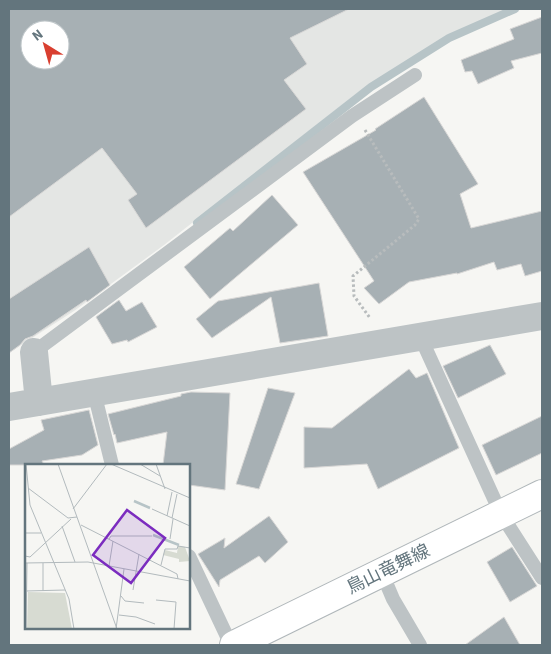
<svg xmlns="http://www.w3.org/2000/svg" width="551" height="654" font-family="'Source Sans 3','Noto Sans JP',sans-serif">
<rect width="100%" height="100%" fill="#f6f6f3"/>
<path fill="#e4e6e4" fill-rule="evenodd" d="M9 9H507L455 32 357 93 164 245 74 311 9 353ZM30 30H60V60H30Z"/>
<g fill="none" stroke-linecap="round" stroke-linejoin="round">
<path stroke="#b7c4c7" stroke-width="8" d="M197 223 371 87 449 38 515 9"/>
</g>
<path fill="#a7b0b4" stroke="#d8d7d6" fill-rule="evenodd" d="M9 9H349L290 38 307 64 284 80 306 109 146 228 128 200 137 194 102 148 9 217ZM30 30H60V60H30Z
M542 17V53L511 61 514 68 478 84 472 71 465 72 461 60 514 39 510 29Z
M424 97 478 184 460 194 471 228 542 211V271L525 276 521 264 497 270 494 262 457 274V273L409 282 379 304 364 288 374 281 303 172 376 130 375 129Z
M272 195 298 225 210 299 184 267 230 228 233 231Z
M89 247 110 285 87 302 86 300 33 336 25 339 20 345 9 353V299Z
M319 283 328 336 280 343 271 297 212 338 196 319 218 301Z
M119 300 126 311 142 302 157 327 128 342 127 340 112 344 96 317Z
M490 345 506 374 458 398 443 366Z
M409 369 416 378 427 373 459 448 378 489 367 464 304 468V427L332 428Z
M268 388 295 393 259 489 236 484Z
M191 392 230 393 225 490 189 485V465H163L167 432 117 443 115 434 114 435 108 414 181 396V394Z
M89 410 98 445 82 455 42 461 44 465H9V449L44 430 41 420Z
M542 416V453L496 475 482 445Z
M269 516 288 542 265 563 259 556 220 580 219 587 198 554 225 538 224 548Z
M512 547 537 586 510 602 487 562Z
M504 617 520 645H465Z"/>
<g fill="none" stroke-linecap="round" stroke-linejoin="round">
<g stroke="#b0b7ba" stroke-width="30">
<path id="secondary" d="M234 645 542 494"/>
</g>
<path stroke="#b8bcbd" stroke-width="3" stroke-dasharray="2.5 2.5" stroke-linecap="butt" d="M365 130 419 219 415 225 353 276 354 296 370 318"/>
<path stroke="#bdc3c5" stroke-width="14" d="M420 336 501 514 542 578
M34 352 352 116 415 75
M94 392 112 465
M189 556 231 645
M382 573 393 599 420 645"/>
<path stroke="#bdc3c5" stroke-width="28" d="M34 352 39 402
M9 407 542 316"/>
<use href="#secondary" stroke="#fff" stroke-width="28"/>
</g>
<g text-anchor="middle" stroke-width="5" stroke-linejoin="round" paint-order="stroke">
<g font-size="18" fill="#63757d" stroke="#fff">
<text transform="translate(388 569) rotate(-26)" y="6">鳥山竜舞線</text>
</g>
</g>
<g transform="translate(25 464)">
<rect width="165" height="165" fill="#f6f6f3"/>
<path d="M153 82 160 83 165 97 154 98V95L138 91 140 86 152 89ZM3 128 40 129 47 165H2Z" fill="#d7dbd2"/>
<path fill="none" stroke="#b7c4c7" stroke-width="2.5" d="M109 37 125 44M128 71 154 81"/>
<path fill="none" stroke="#b2babd" stroke-width="1" d="M1 0 5 41 44 135 49 165M33 0 92 165M86 0 165 34M115 0 135 12M131 0 140 25M3 24 43 54 52 53M48 45 82 0M127 45 165 62M142 52 147 28M147 54 152 30M56 61 152 110 153 115M37 62 50 98M0 69H16M84 75 86 72H127M145 75 148 55M0 92 5 93 46 55M0 99 63 98 165 117M136 101 140 85H152L153 82 165 84M84 102 88 77M108 126 114 90M1 127 40 126M18 127V99M96 132 100 137 119 139M131 136 151 138 149 165M94 151 111 153 130 160M1 165 2 99M91 165 99 105"/>
<path fill="#7b2cbf" fill-opacity="0.15" stroke="#7b2cbf" stroke-width="2.5" d="M102 46 140 74 106 119 68 91Z"/>
<rect width="165" height="165" fill="none" stroke="#63757d" stroke-width="2.5"/>
</g>
<rect width="551" height="654" fill="none" stroke="#63757d" stroke-width="20"/>
<g transform="translate(45 45) rotate(323)"><circle r="24" fill="#ffffff" stroke="#c1c8cb"/>
<path d="M0-4L9 19L0 12L-9 19Z" fill="#d93f30"/>
<text y="-8" font-size="14" font-weight="bold" text-anchor="middle" fill="#63757d">N</text>
</g>
</svg>
